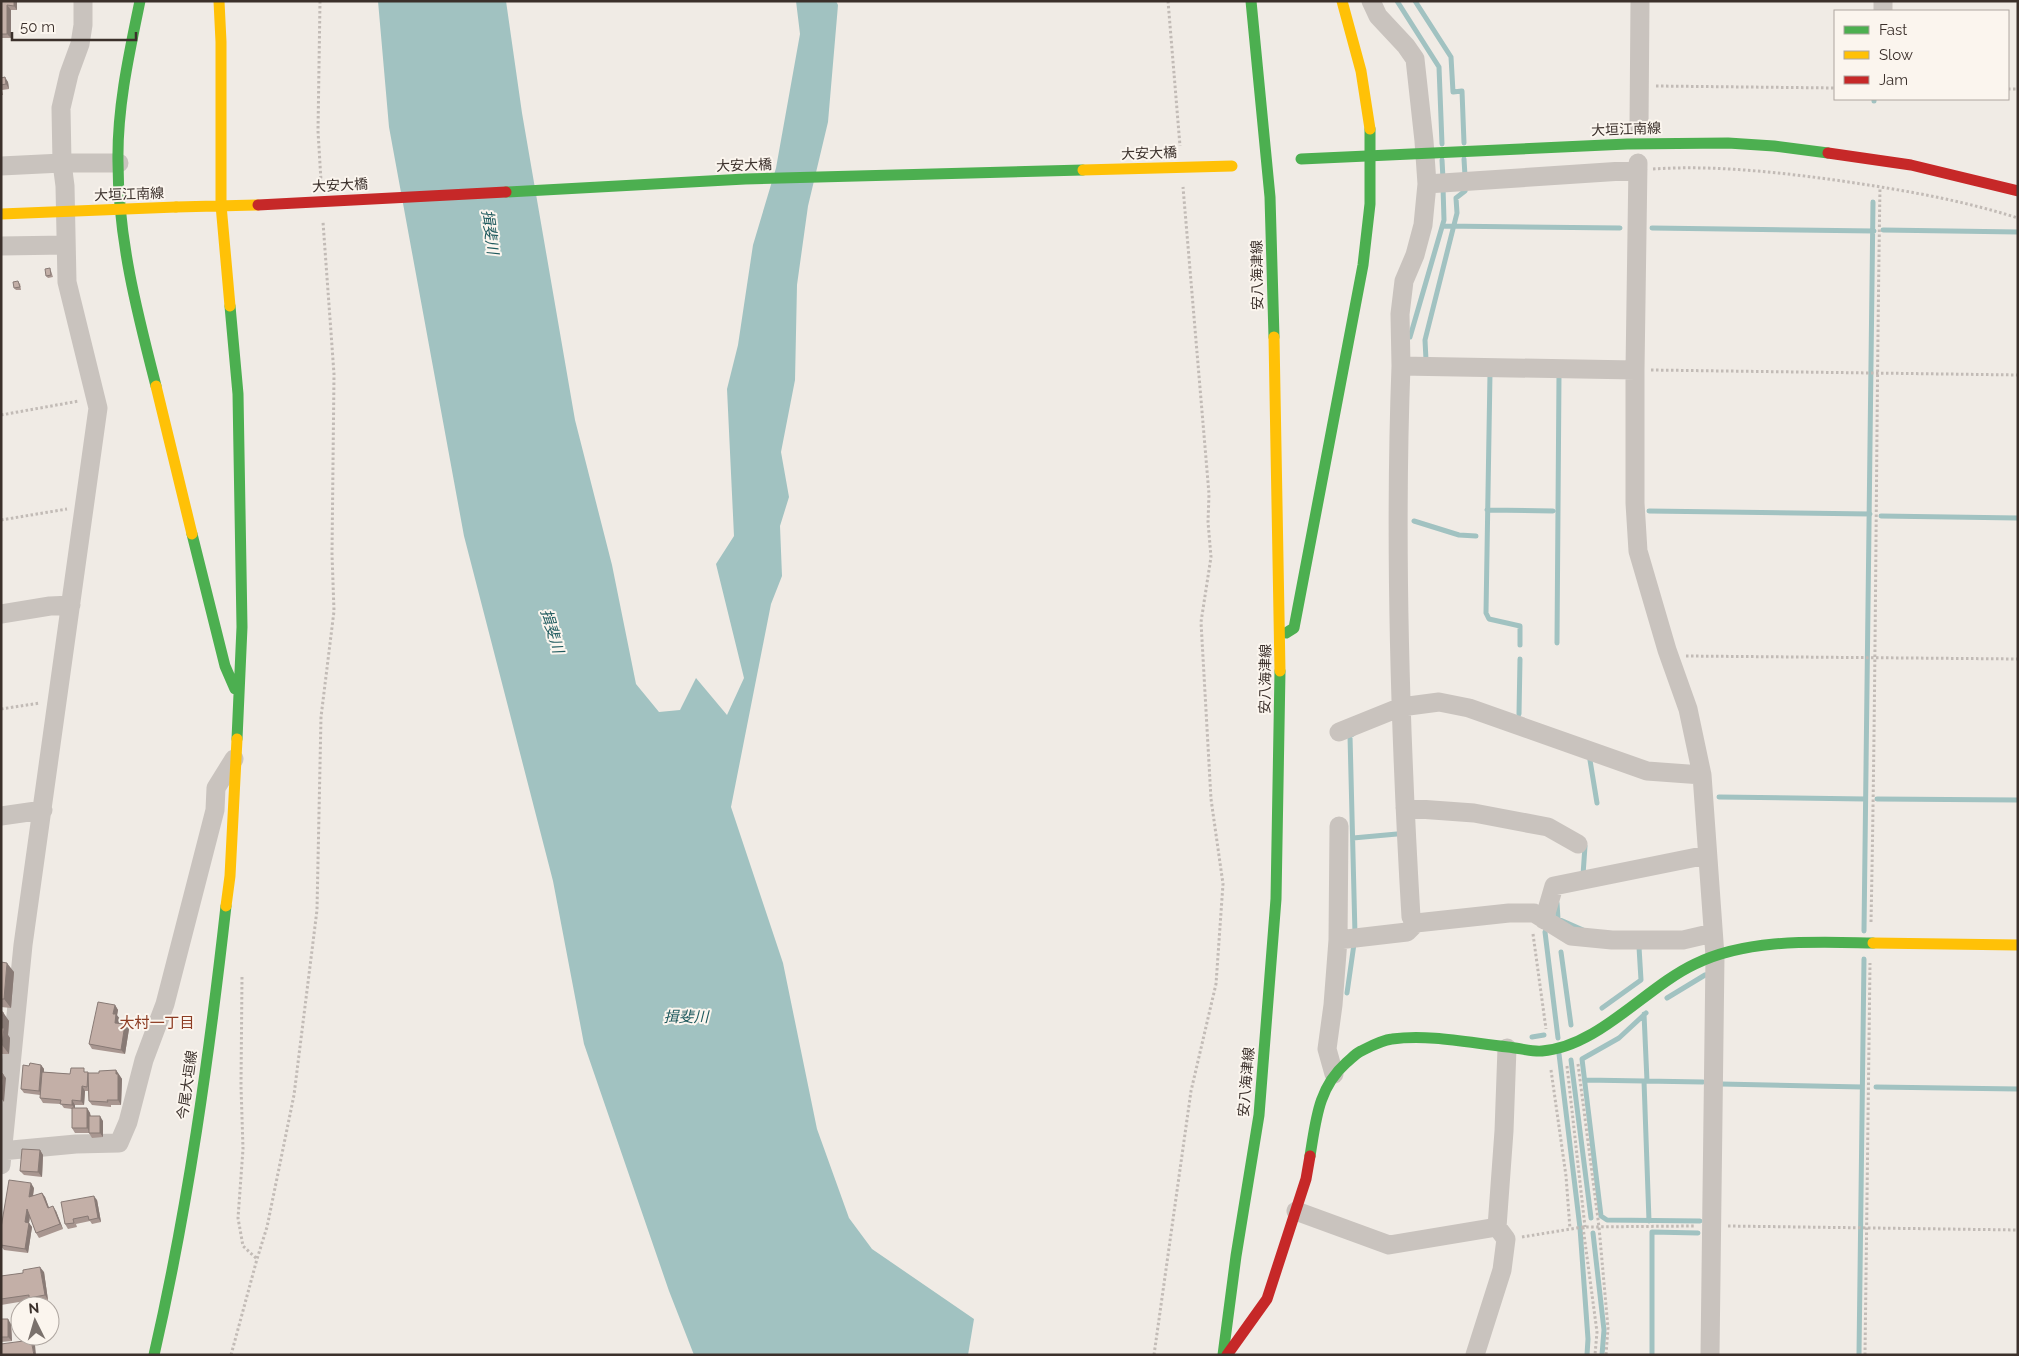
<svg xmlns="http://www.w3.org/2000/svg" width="2019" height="1356" font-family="Raleway,'Noto Sans JP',sans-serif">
<rect width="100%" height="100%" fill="#f0ebe5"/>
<path fill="#a1c2c1" d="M378 1H506L522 113 575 420 612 565 636 684 659 712 680 710 696 678 727 715 744 678 716 564 734 536 727 389 738 345 753 245 776 168 800 34 796 1H836L838 5 828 122 808 206 797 285 795 380 781 452 789 497 780 526 782 576 771 604 731 807 783 963 817 1129 849 1218 872 1249 974 1319 968 1355H694L669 1291 584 1044 553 881 464 536 389 127Z"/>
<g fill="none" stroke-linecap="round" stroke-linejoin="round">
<path stroke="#a1c2c1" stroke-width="5" d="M1397 1 1439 67 1442 144
M1415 1 1451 57 1453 92 1462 91 1464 143
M1874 101V99
M1464 159 1465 176
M1442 160 1443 179
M1443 226 1620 228
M1652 228 1874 231
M1883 230 2018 232
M1410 337 1444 220 1443 187
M1426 360 1425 340 1457 213 1456 198 1465 191
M1492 373H1490L1486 613 1489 619 1520 626V645
M1556 375H1559L1557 643
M1487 510 1553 511
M1649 511 1870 514
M1881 516 2018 518
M1414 521 1459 535 1476 536
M1519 714 1520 659
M1353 734 1350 736 1355 934
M1589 754 1597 803
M1719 797 1865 799
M1877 799 2018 800
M1353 838 1397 834
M1583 875 1585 846
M1557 903 1558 919 1583 930
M1864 931 1873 202
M1545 932 1558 1038
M1561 952 1571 1025
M1347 993 1354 944
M1667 998 1705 975
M1602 1008 1641 980 1639 947H1641
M1646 1013 1619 1038 1582 1059 1601 1216 1607 1220 1700 1221
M1644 1014 1647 1081
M1532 1037 1544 1035
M1559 1054 1580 1228 1588 1339 1587 1355
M1571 1060 1591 1218
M1585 1080 1703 1082
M1644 1081 1649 1221
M1721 1084 1862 1087
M1876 1087 2018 1089
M1593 1233 1604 1330 1602 1355
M1652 1355V1232L1698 1233
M1859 1355 1864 959"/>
<path stroke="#c2bbb6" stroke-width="3" stroke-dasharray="2.5 2.5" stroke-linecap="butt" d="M320 1 318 131 321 181
M1168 1 1180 146
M1656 86 1835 88
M2008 89H2018
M1653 169C1713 165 1776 172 1835 180 1897 189 1958 199 2018 218
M1651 370 2018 375
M1 415 79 401
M1 520 67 509
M1686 656 2018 659
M1 709 40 703
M1871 922C1876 677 1876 432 1880 187
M1533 934 1546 1029
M242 977 241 1086 243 1149 238 1218 243 1246 257 1259
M1578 1064 1599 1227 1608 1328 1606 1355
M1567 1066 1585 1227
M1551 1070 1566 1176 1570 1229
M1728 1226 2018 1230
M1583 1227 1597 1332 1595 1355
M1522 1237 1583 1227 1695 1226
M231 1355 257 1259 267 1227 294 1095 317 910 321 717 334 611 332 554 334 374 323 222
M1154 1355 1191 1091 1216 984 1223 884 1211 799 1201 622 1211 557 1208 522 1209 494 1183 187
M1865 1355 1870 963"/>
<path stroke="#c9c3be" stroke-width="19" d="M83 1V25L80 44 69 74 61 108 62 163H119
M1371 1 1378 16 1406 46 1415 59 1424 141 1427 184 1423 225 1415 255 1404 281 1400 314 1401 366
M1883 11V1
M1639 126 1640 1
M1638 163 1635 370V503L1638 551 1667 650 1688 709 1702 775 1715 956 1710 1355
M1 166 62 163 65 186 67 282 98 408 23 945 1 1165
M1427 184 1638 170
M1 246 66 245
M1 614 50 606 71 605
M1339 732 1401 707 1439 702 1469 708 1647 771 1702 775
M1405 808 1474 813 1548 827 1578 844
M1 816 43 810
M1544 920 1554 886 1707 855
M1416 923 1411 917C1400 733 1394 550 1401 366L1635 370
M1338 940 1407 932 1416 923 1509 913H1534L1571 936 1612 940H1683L1713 933
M1334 1074 1327 1049 1333 1005 1338 940 1339 826
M1 1151 76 1144 119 1143 128 1122 144 1060 165 1004 215 810 216 788 234 759
M1296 1211 1389 1245 1497 1227
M1475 1355 1502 1270 1506 1239 1497 1227 1504 1131 1507 1048"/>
<path stroke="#4caf50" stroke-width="11" d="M140 1C129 54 117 108 118 162 118 239 137 312 156 386
M1251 1 1270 197 1274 337
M230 306 238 394 242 627 237 739
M192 534 225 666 235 689
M1286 633 1294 628 1363 265 1370 204V129
M1310 1156C1316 1120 1318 1088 1346 1063 1351 1059 1355 1054 1361 1051 1369 1047 1382 1040 1392 1039 1430 1034 1470 1043 1508 1047 1519 1048 1532 1052 1542 1051 1598 1047 1646 987 1695 964 1748 938 1815 942 1873 943
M154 1355C188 1207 209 1057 226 906
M1223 1355 1236 1256 1259 1115 1276 899 1280 671"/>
<path stroke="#ffc107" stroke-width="11" d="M219 1 221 42V205L230 306
M1342 1 1361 71 1370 129
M176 207 258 205
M1274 337 1280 671
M156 386 192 534
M226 906 230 876 237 739
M1873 943 2018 945"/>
<path stroke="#c62828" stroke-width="11" d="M1227 1355 1267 1299 1306 1179 1310 1156"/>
<path stroke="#4caf50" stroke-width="11" d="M1301 159 1627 144 1728 143 1774 146 1828 153
M506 192 745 179 1083 170"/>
<path stroke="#ffc107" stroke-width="11" d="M1083 170 1232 166
M1 214 176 207"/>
<path stroke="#c62828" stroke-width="11" d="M1828 153 1911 165 2018 191
M258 205 506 192"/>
</g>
<path fill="#a89690" d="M1 1H17V10H11V38H1Z
M1 78 8 82 9 89 2 90 3 95H1Z
M51 271 53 277 48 278 46 276Z
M20 283 21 290H16L14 288Z
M1 962 14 972 11 1008 1 1007Z
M115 1005 118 1010 117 1016 120 1019 119 1023 125 1024 129 1029 125 1054 92 1049 89 1044Z
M1 1012 9 1021 8 1035 10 1038 9 1054H1Z
M41 1065 44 1069V1072L70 1074 87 1072 88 1073H99L116 1070 122 1079 121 1105H111V1107L92 1105 89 1101 88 1091H85L84 1105H75V1108H87L90 1113 91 1116 103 1121V1137L92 1138 89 1133H75L72 1128V1109L64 1108 61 1104 43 1103 40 1098V1095L24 1093 21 1089 29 1066Z
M40 1150 43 1155 42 1177 24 1175 20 1171Z
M34 1188 33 1196 42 1193 45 1197 49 1208 56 1211 63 1229 39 1238 36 1233 30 1217 29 1223 32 1227 28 1253 4 1250 1 1246V1228Z
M97 1200 101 1222 92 1224 90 1221 76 1224 77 1227 68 1229 65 1224Z
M44 1272 48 1300 33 1303 31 1300 1 1305V1276Z
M1 1319 11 1324 12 1341 1 1342Z"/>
<path fill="#887a75" d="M14 1H17V10L14 6Z
M7 5 11 10V38L7 34Z
M5 77 8 82 9 89 6 84Z
M7 963 14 972 11 1008 4 999Z
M115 1005 118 1010 117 1015 120 1019 118 1027 115 1023 113 1014Z
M3 1012 9 1021 8 1035 10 1038 9 1054 2 1045 4 1030 1 1026Z
M125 1024 129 1029 125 1054 121 1050Z
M41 1065 44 1069 42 1095 39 1091Z
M116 1070 122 1079 121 1105 118 1100Z
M3 1074 6 1078 4 1102 1 1098Z
M82 1086 85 1091 84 1105 81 1101Z
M72 1100 75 1105V1109L72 1105Z
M87 1108 90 1113 91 1133 87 1128Z
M100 1116 103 1121V1137L100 1133Z
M40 1150 43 1155 42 1177 38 1172Z
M31 1183 34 1188 32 1202 29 1197Z
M42 1193 45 1197 51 1213 48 1208Z
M94 1196 97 1200 101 1222 98 1218Z
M53 1206 56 1211 63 1229 60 1224Z
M27 1209 30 1214 29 1223 32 1227 28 1253 25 1249V1222Z
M40 1267 44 1272 48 1300 45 1295Z
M8 1319 11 1324 12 1341 8 1337Z
M31 1340 35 1345 36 1355H34Z"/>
<path fill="#c3afa7" stroke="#887a75" d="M1 1H14V6L7 5V34H1Z
M5 77 6 84 1 85V78Z
M50 268 51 275 46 276 45 269Z
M18 281 20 287 14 288 13 282Z
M1 962 7 963 4 999H1Z
M98 1002 115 1005 113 1014H116L115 1023 125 1024 121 1050 89 1044Z
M1 1012H3L1 1026Z
M1 1028H4L2 1045H1Z
M30 1063 41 1065 39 1091 21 1089 23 1065 29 1066Z
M71 1068H84V1072H88L87 1087 82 1086 81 1101 72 1100V1105L60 1104 61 1100 40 1098 42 1072 70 1074Z
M116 1070V1074H118V1100H107L108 1102 89 1101 88 1073H99V1071Z
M1 1073 3 1074 1 1090Z
M72 1108H87V1128H72Z
M89 1116H100V1133H89Z
M22 1149 40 1150 38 1172 20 1171Z
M9 1180 31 1183 29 1197 42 1193 48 1208 53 1206 60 1224 36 1233 27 1209 25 1222 29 1223 25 1249 1 1245V1228Z
M94 1196 98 1218 89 1220 88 1216 73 1219 74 1223 65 1224 61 1202Z
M40 1267 45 1295 29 1298V1295L1 1299V1276L23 1273V1270Z
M1 1319H8V1337H1Z
M31 1340 34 1355H1V1344Z"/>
<g text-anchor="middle" stroke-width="4" stroke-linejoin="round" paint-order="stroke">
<g font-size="14" fill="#3b302b" stroke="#fbf5ee">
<text transform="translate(1626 129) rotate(-2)" y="5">大垣江南線</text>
<text transform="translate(1149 153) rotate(-2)" y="5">大安大橋</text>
<text transform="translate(744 165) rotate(-2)" y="5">大安大橋</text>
<text transform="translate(340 185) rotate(-3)" y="5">大安大橋</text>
<text transform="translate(129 194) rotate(-2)" y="5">大垣江南線</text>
<text transform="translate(1257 275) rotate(-91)" y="5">安八海津線</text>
<text transform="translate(1265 679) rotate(-89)" y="5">安八海津線</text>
<text transform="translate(1246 1082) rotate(-85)" y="5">安八海津線</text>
<text transform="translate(187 1085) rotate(-82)" y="5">今尾大垣線</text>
</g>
<g font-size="15" font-style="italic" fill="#1f5a5e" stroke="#fbf5ee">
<text transform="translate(490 232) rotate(82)" y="5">揖斐川</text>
<text transform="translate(552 631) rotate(73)" y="5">揖斐川</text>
<text x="686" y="1022">揖斐川</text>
</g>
<g font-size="15" fill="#8c3b22" stroke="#fbf5ee">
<text x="157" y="1028">大村一丁目</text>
</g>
</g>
<rect width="2019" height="1356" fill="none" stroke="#3b302b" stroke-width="5"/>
<rect x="1834" y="10" width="175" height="90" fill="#fbf5ee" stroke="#aea6a0"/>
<rect x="1844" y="26" width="25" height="8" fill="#4caf50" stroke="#aea6a0"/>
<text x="1879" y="35" font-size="15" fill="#3b302b">Fast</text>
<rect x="1844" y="51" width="25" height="8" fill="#ffc107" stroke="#aea6a0"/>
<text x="1879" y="60" font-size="15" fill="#3b302b">Slow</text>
<rect x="1844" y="76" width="25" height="8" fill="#c62828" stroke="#aea6a0"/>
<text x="1879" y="85" font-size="15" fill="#3b302b">Jam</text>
<g transform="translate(35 1321) rotate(355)"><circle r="24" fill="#fbf5ee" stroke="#aea6a0"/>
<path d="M0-4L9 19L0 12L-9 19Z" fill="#7a716c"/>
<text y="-8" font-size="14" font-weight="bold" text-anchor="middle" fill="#3b302b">N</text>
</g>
<path d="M12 32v8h124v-8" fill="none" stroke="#3b302b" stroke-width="2.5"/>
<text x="20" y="32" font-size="15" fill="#3b302b" stroke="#fbf5ee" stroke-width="4" paint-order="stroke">50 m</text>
</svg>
